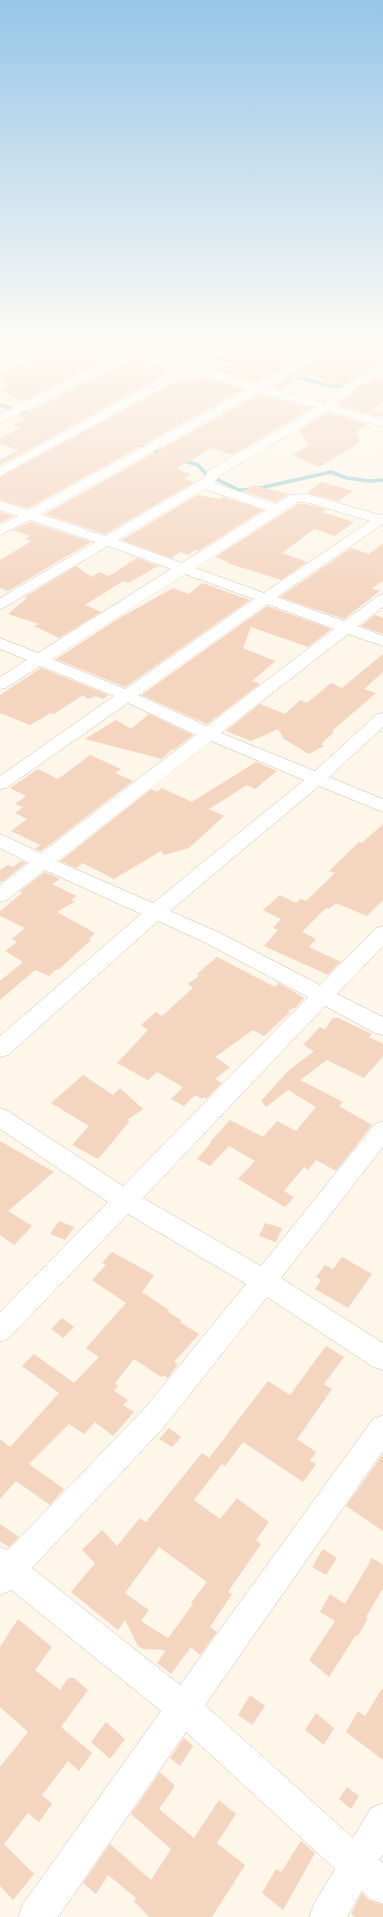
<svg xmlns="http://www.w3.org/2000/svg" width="383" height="1917" font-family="Jost,sans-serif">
<rect width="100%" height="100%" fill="#fdf6e9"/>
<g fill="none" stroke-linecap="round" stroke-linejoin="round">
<path stroke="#a2d2db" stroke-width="3.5" d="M137 341 238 363
M269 370 331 386 367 388
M0 405 32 415
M134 443 164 454
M181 460 198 465 206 474 239 490 255 489 331 472 347 478 369 481 383 480"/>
</g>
<path fill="#f4d5c0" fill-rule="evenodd" d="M25 341H50L0 364V352Z
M71 341 119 354 23 401 5 395 8 394 1 392 12 386 0 383 7 380 0 377V375L69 344Z
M188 341H233L211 352 187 346Z
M283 341H292L319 347 257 382 213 370 235 359 226 356 252 343 267 347 275 342 280 343Z
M350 341H361L364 344 382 350 377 353 383 355V362L343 385 304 374 281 389 272 387Z
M164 346 169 358 150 353Z
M135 359 174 370 0 465V460L19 450 0 444V438L21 428 12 426 26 418 19 416Z
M199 377 244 389 28 508 0 500V477L184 378 193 381Z
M375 379 383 381V402L372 410 383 413V415L380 417 338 405 356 390Z
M259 394 312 408 232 455 212 448 176 469 191 474 184 479 194 482 105 534 45 514Z
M328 413 368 424 354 433 359 435V443L319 467 292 455 309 445 300 430Z
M321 482 353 491 338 501 307 493Z
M253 485 289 494 276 502 244 491Z
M197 495 220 499 223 497 263 510 198 551 195 550 188 555 180 552 171 558 122 540Z
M298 504H306L326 509 322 512 354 522 335 536 314 529 282 553 307 562 281 580 227 563 229 562 215 557Z
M0 512 14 516 0 523Z
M30 522 91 542 8 591 0 588V560L32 541 25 539 30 536 13 530Z
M383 543V581L372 588 380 591 344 619 280 597 351 548 369 554Z
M137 558 158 566 128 583 123 581 85 605 101 612 59 638 34 626 39 624 8 614 27 598 25 597 76 566 92 577 99 572 109 576Z
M202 583 250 600 125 687 56 659 118 619 173 588 189 594Z
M267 606 331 629 308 647 251 627 243 648 275 661 252 681 260 684 207 724 141 695Z
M375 615 383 618V634L361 626Z
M383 654V672L364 689 376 693 332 731 334 732 321 744 324 746 309 754 284 739 278 729 251 741 226 731 260 704 285 714 300 700 307 703 331 683 342 688Z
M41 668 108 695 103 699 96 696 88 699 83 695 54 714 51 713 30 725 0 713V695Z
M149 714 193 735 174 750 172 749 162 759 85 739 116 720 131 729Z
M90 755 121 769 115 773 133 781 41 851 35 849 40 845 11 831 27 819 15 813 23 807 15 804 26 796 10 788 38 769 58 779Z
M256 762 277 771 255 789 247 785 209 809 224 816 189 848 164 855 161 851 114 879 83 863 76 868 60 861 151 789 157 792 162 788 192 802Z
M383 824V900L367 916 336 903 329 909 326 908 302 932 316 939 309 947 341 962 337 965 328 975 264 946 278 930 273 928 281 919 263 910 280 895 296 903 301 899 306 901 335 873 329 871 359 842 362 843Z
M21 861 26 863 2 882 0 881V870L8 865 13 867Z
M45 872 60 879 52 884 77 896 71 900 74 902 57 912 95 933 89 939 91 940 58 970 57 969 49 976 35 970 0 1000V981L23 962 5 951 17 942 12 939 25 928 0 916V911L22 893 20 891Z
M217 957 275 987 279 983 304 998 296 1007 287 1011 290 1012 264 1036 253 1030 215 1057 230 1067 215 1079 222 1083 206 1099 204 1097 202 1099 195 1095 184 1106 171 1099 183 1087 157 1072 148 1080 117 1063 148 1030 141 1025 156 1012 162 1016 193 988 188 984 199 976 197 974Z
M333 1018H338L372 1034 369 1037 383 1044V1056L364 1078 327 1060 300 1080 343 1102 339 1106 372 1125 336 1171 316 1160 308 1170 304 1167 284 1191 294 1197 285 1207 238 1179 255 1161 229 1146 210 1166 197 1159 211 1143 210 1142 230 1120 263 1137 277 1121 296 1131 316 1107 288 1090 266 1107 261 1101 288 1071 314 1051 303 1045 320 1027 325 1029Z
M83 1075 113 1095 120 1088 143 1109 127 1120 130 1121 98 1159 72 1145 89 1126 51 1103Z
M0 1141 54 1172 8 1211 32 1226 14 1245 0 1235Z
M59 1221 74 1227 65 1240 50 1234Z
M265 1223 282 1228 276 1242 259 1236Z
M112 1252 154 1275 142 1292 169 1310 168 1312 181 1320 180 1322 199 1334 174 1362 178 1364 168 1378 163 1375 161 1377 134 1359 115 1383 118 1386 114 1391 128 1400 123 1405 134 1412 113 1436 95 1422 84 1434 69 1424 29 1464 64 1489 50 1505 16 1481 0 1499V1439L10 1447 59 1393 22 1366 34 1354 74 1383 99 1357 86 1348 126 1303 92 1280 106 1265 102 1263Z
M342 1257 372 1274 348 1308 315 1289 321 1280 316 1277 325 1265 333 1269Z
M62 1318 74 1327 63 1338 51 1329Z
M326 1346 344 1357 324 1384 332 1389 297 1439 316 1452 310 1461 316 1464 303 1482 243 1442 225 1466 222 1464 194 1500 220 1519 237 1498 269 1522 256 1540 261 1544 228 1592 232 1594 210 1627 217 1632 200 1655 191 1647 188 1650 189 1652H187L171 1674 157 1663 166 1650 143 1649 138 1646 125 1620 118 1630 71 1592 95 1563 82 1550 102 1530 117 1546 140 1518 146 1522 202 1453 209 1458 268 1381 290 1395ZM159 1547 207 1582 191 1603 193 1604 168 1638 141 1621 149 1610 125 1593Z
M169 1428 181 1437 172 1447 159 1439Z
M383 1454V1531L346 1506Z
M0 1524 19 1537 9 1547 0 1541Z
M323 1549 337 1558 326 1575 312 1567Z
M372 1558 383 1565V1588L366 1617 368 1618 358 1636 356 1635 329 1677 309 1660 335 1621 320 1612 330 1594 345 1604Z
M18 1619 52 1647 35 1670 60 1690 68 1678H74L88 1690 61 1727 92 1753 79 1771 68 1761 42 1795 52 1804 39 1822 28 1813 4 1844 34 1874 13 1900 0 1886V1767L28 1732 0 1707V1647Z
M383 1687V1760L346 1732 358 1711 365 1716Z
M250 1695 265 1706 252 1725 238 1715Z
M316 1713 334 1728 324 1745 305 1730Z
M106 1722 125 1739 110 1759 91 1742Z
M184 1738 193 1746 180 1766 170 1758Z
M160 1772 175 1786 159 1809 194 1838 219 1800 236 1814 217 1843 245 1865 212 1917H149L134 1901 136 1898 108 1875 96 1894 83 1883 110 1844 151 1880 171 1849 131 1814Z
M347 1787 359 1796 351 1809 339 1799Z
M301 1841 315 1853 283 1910 262 1893 276 1869 281 1872Z
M362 1893 369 1900 383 1905V1917H355L351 1914Z"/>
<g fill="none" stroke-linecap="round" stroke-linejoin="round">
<g stroke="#d1bdae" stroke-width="1">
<path id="minor" d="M54 341H70L68 343 0 374V366Z
M84 341H103L133 349 150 341H165L144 353 188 365 237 341H253L199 368 257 384 334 341H349L268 387 324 403 347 383 383 363V372L355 389 335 406 383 419V427L328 411 219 476 214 483 276 504 290 495 307 494 380 515 383 514V524L277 597 344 621 378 596 383 594V607L358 626 383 636V646L348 634 221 733 315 771 377 714 383 713V727L329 777 383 799V812L319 786 170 911 220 933 320 985 376 928 383 926V946L337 994 383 1017V1035L375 1033 325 1006 143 1198 261 1266 375 1124 383 1121V1147L281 1278 383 1343V1370L373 1367 267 1297 164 1427 32 1568 180 1685 373 1419 383 1415V1451L205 1705 353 1838 371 1808 383 1803V1854L379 1860 383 1863V1904L370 1899 362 1891 347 1917H309L314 1904 335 1869 186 1732 58 1917H18L23 1904 161 1711 11 1590 0 1595V1547L8 1550 144 1409 246 1284 128 1214 9 1338 0 1342V1312L108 1202 0 1129V1108L8 1111 123 1186 308 997 206 943 158 921 8 1055 0 1057V1036L141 914 45 870 7 900 0 902V885L29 863 0 848V834L41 853 196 735 128 703 6 788 0 789V776L114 696 40 666 6 688 0 689V677L27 660 0 649V638L38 653 171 569 108 546 5 607 0 609V598L95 542 30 520 0 535V525L18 516 0 510V501L28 510 248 389 190 373 0 476V467L179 369 135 357 0 423V414L123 354 86 343ZM259 392 316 408 208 471 205 477 105 536 41 514ZM204 489 266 510 182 563 118 540ZM298 502H306L370 521 264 593 195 568ZM185 574 254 599 125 689 52 659ZM267 604 334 629 207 726 138 695ZM211 741 304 780 153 903 57 861Z
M362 341 383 342V348L364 343Z"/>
</g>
<use href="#minor" fill="#fff" fill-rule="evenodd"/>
</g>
<linearGradient id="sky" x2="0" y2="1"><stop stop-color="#96c6e8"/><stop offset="0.56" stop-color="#fefbf5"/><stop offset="1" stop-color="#fefbf5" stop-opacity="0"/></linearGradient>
<rect width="383" height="610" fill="url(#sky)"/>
</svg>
